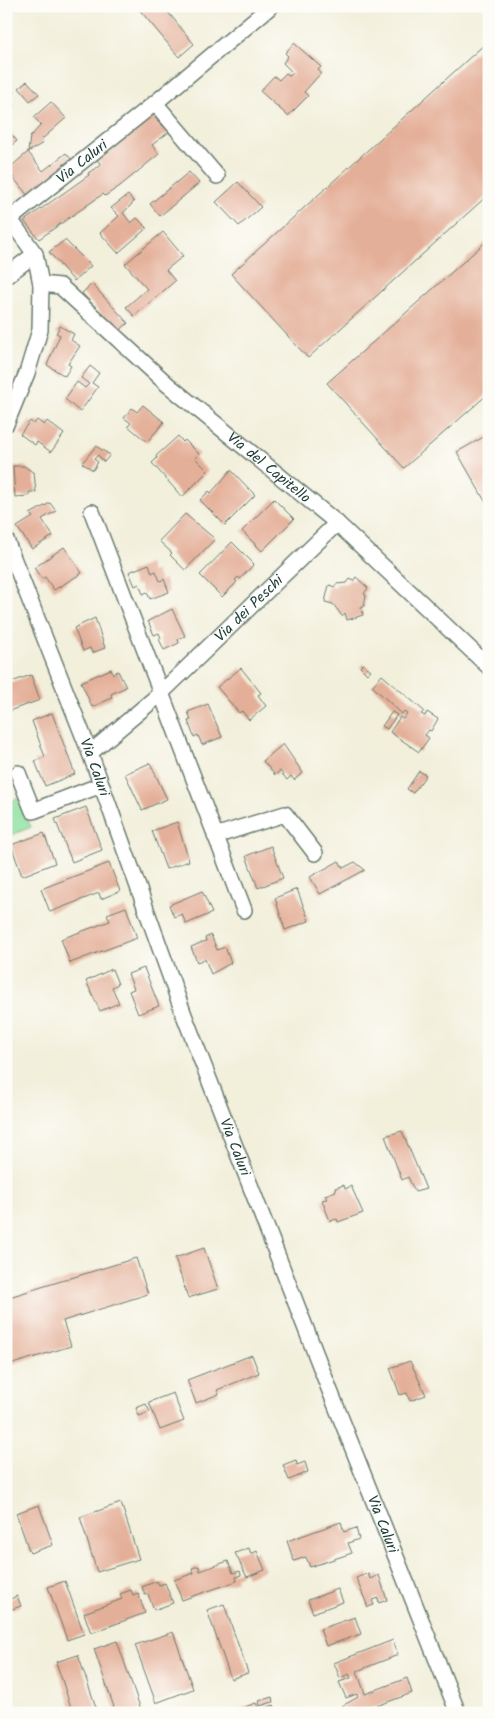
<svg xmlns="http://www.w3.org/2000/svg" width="495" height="1719" font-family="Kalam,sans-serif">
<rect width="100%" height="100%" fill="#fdfcf7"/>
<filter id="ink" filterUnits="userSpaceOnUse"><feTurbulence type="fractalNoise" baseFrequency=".02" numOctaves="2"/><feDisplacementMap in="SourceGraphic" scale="10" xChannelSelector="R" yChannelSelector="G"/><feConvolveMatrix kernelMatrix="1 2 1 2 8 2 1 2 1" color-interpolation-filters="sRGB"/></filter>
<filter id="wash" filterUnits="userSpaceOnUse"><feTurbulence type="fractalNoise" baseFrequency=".0096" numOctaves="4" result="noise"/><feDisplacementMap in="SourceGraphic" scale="20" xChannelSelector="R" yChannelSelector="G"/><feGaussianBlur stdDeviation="1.12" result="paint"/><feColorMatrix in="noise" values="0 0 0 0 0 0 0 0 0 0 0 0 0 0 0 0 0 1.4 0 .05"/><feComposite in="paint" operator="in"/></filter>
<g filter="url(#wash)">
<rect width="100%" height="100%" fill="#f2efdb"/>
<path fill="#8fe1a1" stroke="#578f6a" d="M18 798 31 827 6 837V804Z"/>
<g id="blocks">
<path fill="#e4af98" d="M140 6H163L194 44 179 57 138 8Z
M487 42 489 194 308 358 231 274Z
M294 43 321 67 318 70 321 73 304 92 308 96 288 116 260 91 274 76 279 80 286 73 290 76 293 73 283 63 288 56 285 53Z
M27 81 39 94 30 101 19 88Z
M6 82 14 92 8 97 14 105 6 112Z
M51 102 66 118 41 140 43 143 28 152 30 137 41 125 34 117Z
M147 113 158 116 155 118 169 132 152 145 159 154 120 186 105 196 103 194 39 239 24 221 89 175 88 173 101 165 94 155Z
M6 128 17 141 6 150Z
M28 152 43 171 66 153 71 159 63 165 65 167 29 197 7 170Z
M189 172 199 183 160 216 150 204Z
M238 182 261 207 239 226 216 202Z
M128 195 134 202 123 213 131 223 137 218 147 228 118 253 100 233 119 216 111 208Z
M163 232 183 256 166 270 175 281 134 316 126 307 147 289 125 264Z
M489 239V393L404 468 327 383Z
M65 240 91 266 74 281 49 252Z
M92 284 128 323 118 332 82 293Z
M60 326 74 334 71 340 80 346 68 364 71 366 65 376 47 365 60 335 56 333Z
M90 366 99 373 92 383 98 387 80 412 65 399 77 382 85 388 89 384 81 378Z
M143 405 164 422 147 442 128 426 131 423 124 418 132 408 137 412Z
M37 420 44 425 47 421 64 434 51 452 37 442 35 445 20 434 30 421 34 424Z
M489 434V508L457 452Z
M178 436 183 442 185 440 199 454 195 458 208 471 182 497 152 463 157 458 156 456Z
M96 446 110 455 104 462 98 455 94 459 98 462 93 470 82 463Z
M13 466H24L34 473 36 492H29V496L15 497Z
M231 470 255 495 225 525 200 500 209 491 211 493Z
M274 499 294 519 262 551 242 531Z
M50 503 56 511 42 519 53 536 32 549 17 527 33 517 30 514Z
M185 514 215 539 185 570 170 555 172 553 159 541Z
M232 542 254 564 240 579 238 577 235 580 237 582 222 597 200 575Z
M64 547 82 573 54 590 45 577 42 579 34 568Z
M149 564 152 573 156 571 160 581 164 579 169 592 150 599 147 592 143 594 139 584 135 586 129 572Z
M356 577 368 588 364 594 366 595 364 607H361L363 615 347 620 345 613 342 616 333 604 325 602 329 585 335 587 336 584 347 583 350 579 353 581Z
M172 609 185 636 178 639 179 643 164 650 159 639 161 638 159 633 154 635 148 621Z
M95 618 105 648 92 653 90 648 83 651 74 628Z
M363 664 371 670 367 674 360 667Z
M241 668 261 693 258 695 266 706 249 720 242 711 239 713 217 687Z
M111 669 113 674 118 671 126 687 111 694 112 698 92 707 81 682Z
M31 675 40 700 6 712V684Z
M382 675 424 711 421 714 425 716 427 712 438 719 431 731 429 730 425 735 429 738 419 752 390 732 400 717 403 719 407 713 404 711 402 714 372 686Z
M208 704 222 737 202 745 198 735 194 737 188 721 191 720 188 712Z
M392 712 397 715 387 729 382 726Z
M52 713 75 774 45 786 35 761 45 757 32 721Z
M283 744 303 773 294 780 291 776 287 780 280 771 275 775 263 761Z
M150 763 167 799 142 810 125 774Z
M419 771 426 775 413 793 407 789Z
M86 807 102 850 72 862 55 819Z
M177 822 189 861 166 869 152 831Z
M44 833 55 863 22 876 11 845Z
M271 846 283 878 258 888 246 856Z
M339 861 343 868 355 862 365 870 320 894 310 877Z
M109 863 120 891 101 899 99 893 50 912 41 889Z
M297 889 309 921 285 930 275 898Z
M202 891 212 913 186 924 182 914 174 917 169 905Z
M126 907 137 938 70 963 61 939 110 921 107 914Z
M211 935 217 950 225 947 231 963 211 974 205 959 197 962 191 947 206 941 205 938Z
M144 968 159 1006 138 1014 129 991 134 989 128 974Z
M112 969 118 984 112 987 119 1003 100 1011 86 981Z
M402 1131 426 1189 415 1192 408 1177 402 1180 385 1136Z
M344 1185 345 1189 351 1186 363 1213 338 1222 337 1219 330 1221 322 1200 327 1199 325 1195 336 1191 335 1188Z
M204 1248 218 1289 188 1298 175 1258Z
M136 1258 148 1294 63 1321 71 1346 6 1366V1298Z
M252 1355 259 1373 217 1390 219 1394 196 1403 187 1380Z
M410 1361 426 1395 410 1401 407 1393 400 1395 390 1368Z
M173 1393 184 1421 160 1430 149 1402Z
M146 1404 150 1412 139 1416 136 1408Z
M296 1460 297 1465 305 1462 308 1472 289 1480 283 1465Z
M121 1503 139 1559 97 1572 80 1517Z
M39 1505 53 1545 30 1553 16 1513Z
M341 1522 344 1532 356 1528 359 1539 348 1543 352 1553 310 1567 306 1557 294 1561 287 1541Z
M249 1548 251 1554 257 1551 265 1570 247 1577 235 1553Z
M228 1561 233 1573 240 1571 241 1575 236 1577 237 1581 182 1600 174 1580 194 1573 192 1568 199 1566 200 1571Z
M368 1573 370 1579 379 1575 387 1600 379 1603 378 1598 372 1600 374 1605 368 1607 356 1578Z
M65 1581 84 1634 67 1640 48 1587Z
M157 1581 159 1585 165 1583 173 1603 154 1610 148 1594 145 1595 142 1587Z
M338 1589 343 1602 313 1613 308 1600Z
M131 1590 133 1595 138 1593 145 1613 91 1633 84 1613 122 1599 120 1594Z
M17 1596 21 1606 12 1609 8 1600Z
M224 1604 248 1673 231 1679 207 1610Z
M355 1617 361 1634 326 1646 320 1629Z
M173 1632 193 1689 156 1703 135 1645Z
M393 1640 398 1655 357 1671 365 1694 407 1678 412 1693 358 1713H353L352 1710 344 1713 342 1706 358 1697 357 1694 346 1698 339 1682 351 1678 349 1674 340 1678 334 1663Z
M117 1641 141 1710 132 1713H116L94 1649Z
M78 1655 98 1713H73L56 1662Z
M272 1697 273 1702 260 1706 259 1701Z
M256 1703 259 1710 274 1705 277 1713H228Z"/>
</g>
</g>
<g filter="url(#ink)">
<use href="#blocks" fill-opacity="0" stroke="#697b6e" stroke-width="1"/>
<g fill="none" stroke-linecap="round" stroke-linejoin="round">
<g stroke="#697b6e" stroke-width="18">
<g id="minor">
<path d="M155 103 217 176"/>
<path d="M6 214 35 254 41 284 40 330 27 373 6 424"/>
<path id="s1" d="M10 219 155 103 271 6"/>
<path d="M6 276 35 254"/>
<path id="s2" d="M41 284 60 286 167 384 337 523 489 667"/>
<path d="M92 512 244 910"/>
<path id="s3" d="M6 540 90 753 184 1015 330 1391 458 1713"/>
<path id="s4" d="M90 753 160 694 337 523"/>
<path d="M18 773 33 811 101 785"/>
<path d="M215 836 285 814 315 853"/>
</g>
</g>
<use href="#minor" stroke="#fff" stroke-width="15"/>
</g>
</g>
<g text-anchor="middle" stroke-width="4" stroke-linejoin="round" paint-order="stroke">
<g font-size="15" fill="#1f3d34" stroke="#fdfcf7">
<text dy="5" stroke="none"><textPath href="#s1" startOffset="92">Via Caluri</textPath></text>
<text dy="5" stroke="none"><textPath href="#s2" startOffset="296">Via del Capitello</textPath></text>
<text dy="5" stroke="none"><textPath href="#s4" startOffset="215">Via dei Peschi</textPath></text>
<text dy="5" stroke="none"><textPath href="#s3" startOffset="244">Via Caluri</textPath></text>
<text dy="5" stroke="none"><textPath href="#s3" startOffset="649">Via Caluri</textPath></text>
<text dy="5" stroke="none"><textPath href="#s3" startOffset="1054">Via Caluri</textPath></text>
</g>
</g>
<rect width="495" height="1719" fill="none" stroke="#fdfcf7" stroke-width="25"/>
</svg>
